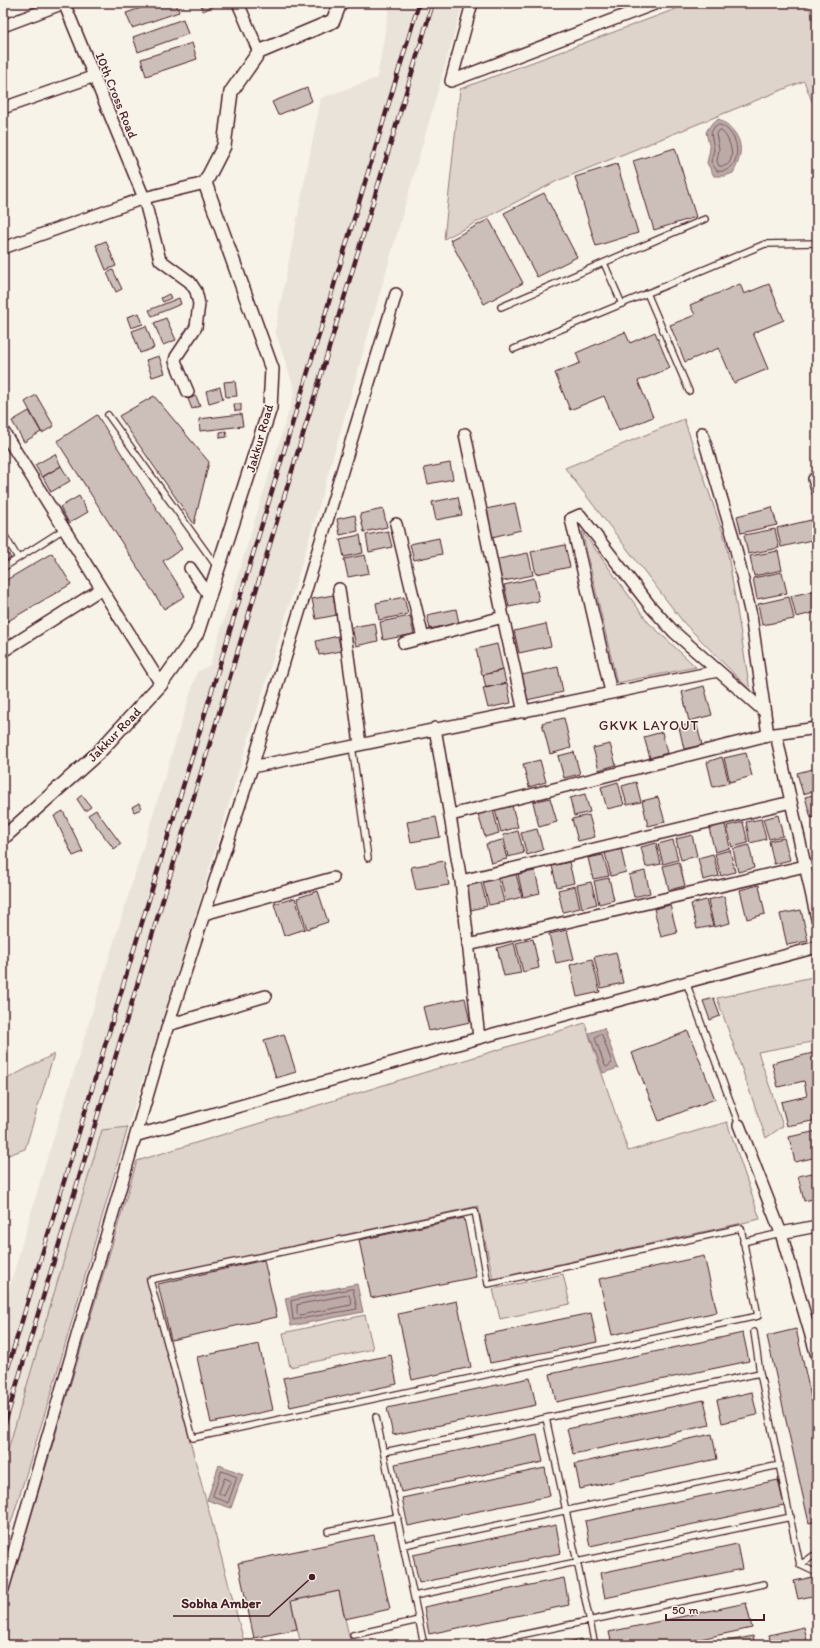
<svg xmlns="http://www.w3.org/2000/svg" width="820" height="1648" font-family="Itim,sans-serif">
<rect width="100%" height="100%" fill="#f7f3e8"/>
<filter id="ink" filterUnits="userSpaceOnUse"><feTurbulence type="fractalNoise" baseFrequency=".025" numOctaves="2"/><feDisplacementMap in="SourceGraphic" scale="8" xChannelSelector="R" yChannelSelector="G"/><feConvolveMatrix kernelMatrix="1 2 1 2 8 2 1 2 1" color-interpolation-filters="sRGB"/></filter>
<g filter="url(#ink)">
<path fill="#eae3da" d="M390 3H463L319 506 196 913 128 1127 102 1130 3 1467V1310L40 1182 197 672 210 665 295 391 275 331 321 98 377 78Z"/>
<path fill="#ded4cc" stroke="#947a7c" d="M692 3H807L817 27V114L804 81 557 181 444 239 460 89Z
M684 419 726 542 750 690 684 623 565 468Z
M582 531 648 622 696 667 617 683Z
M817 976V1041L758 1052 783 1126 766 1138 717 998Z
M585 1023 628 1151 727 1122 760 1219 493 1279 478 1206 146 1278 245 1645H3V1611L137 1161Z
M54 1054 25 1149 3 1157V1081Z
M128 1127 52 1390 3 1549V1467L102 1130Z
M563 1274 570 1304 500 1319 493 1289Z
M365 1315 373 1349 290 1367 283 1333Z
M339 1591 351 1645H301L291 1601Z"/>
<path fill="#bcaaa7" stroke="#8e7275" d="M719 119C742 133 746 150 733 173L725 176H714L707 163 710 149 706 132 712 123Z
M604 1028 618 1068 603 1073 589 1033Z
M357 1284 363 1312 291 1326 285 1298Z
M219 1465 243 1474 231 1508 207 1500Z"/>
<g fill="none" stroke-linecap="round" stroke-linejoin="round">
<path stroke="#78575d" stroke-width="1" d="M720 125C723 126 726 128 728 130 742 143 740 174 717 171L711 162 714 149 711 133 715 126Z
M720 130C732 137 739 169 719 166L717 161 719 149 716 134Z
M600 1034 602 1035 612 1063 607 1067 605 1066 595 1038Z
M353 1289 357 1309 293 1320 291 1301Z
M349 1295 352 1303 351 1305 300 1315 297 1314V1305Z
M222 1471 237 1477 228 1503 213 1496Z
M225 1478 231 1481 224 1496 219 1493Z"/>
</g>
<path fill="#ccbfb9" stroke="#4a1f2b" d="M156 3H176L179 12 132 28 126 13Z
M200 3H213L214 6 203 11Z
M183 19 188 34 138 52 133 37Z
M192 43 197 59 146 76 141 59Z
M307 88 312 101 278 115 272 102Z
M675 148 696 217 654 230 633 161Z
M617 164 638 233 596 246 575 177Z
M544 193 577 257 537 277 504 213Z
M489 219 523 283 484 304 450 240Z
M106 241 116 266 106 270 96 245Z
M113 270 122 289 116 292 107 273Z
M740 284 744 294 769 284 784 320 753 333 768 369 734 383 719 348 685 362 670 325 695 315 690 305Z
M169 294 171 298 163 302 161 298Z
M179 298 181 304 152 316 149 310Z
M139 313 143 324 131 328 127 317Z
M166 318 176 340 163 345 154 323Z
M146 326 154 348 140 353 132 331Z
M625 332 630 343 655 332 670 368 638 381 653 417 619 431 604 396 570 410 555 373 580 363 576 353Z
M159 356 165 373 152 377 146 360Z
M235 381 237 396 226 397 224 382Z
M220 387 223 399 209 403 206 391Z
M36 395 54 426 42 433 25 402Z
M154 396 209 462 194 524 119 416Z
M196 396 200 406 192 409 188 399Z
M234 404H241V411H235Z
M29 411 41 432 24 442 12 421Z
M241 414 243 426 200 431 199 419Z
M97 415 182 549 163 561 185 596 164 609 57 441Z
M226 431 227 437 220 438V432Z
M55 454 61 466 42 477 35 465Z
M450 463 453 479 428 484 424 468Z
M61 466 70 481 51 492 43 477Z
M79 496 88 512 69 523 60 507Z
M458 497 462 515 436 520 432 502Z
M515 503 521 530 492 537 486 509Z
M772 507 777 525 741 533 737 516Z
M383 509 387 527 364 532 360 514Z
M355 515 358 531 340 535 337 519Z
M811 520 816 539 781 547 777 528Z
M775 529 779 548 748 554 744 535Z
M388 531 392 547 369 552 366 535Z
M360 535 363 553 344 557 340 539Z
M439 538 442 554 414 560 410 544Z
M3 545 11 558 3 563Z
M565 545 570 567 536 574 531 552Z
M778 551 782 570 754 576 750 556Z
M52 553 71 584 3 624V582Z
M528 553 533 575 499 582 494 560Z
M365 555 369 573 348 577 344 559Z
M782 572 787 593 757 599 753 578Z
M534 578 539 601 509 607 504 585Z
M817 590V612L796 617 791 596Z
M333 595 337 615 316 619 312 599Z
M404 597 408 614 379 620 376 603Z
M789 597 794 619 762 625 758 604Z
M456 609 459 623 430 629 427 615Z
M410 616 414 634 383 640 380 622Z
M375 623 378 641 356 646 352 627Z
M546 624 551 646 519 653 514 631Z
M338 636 341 651 319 655 316 641Z
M497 644 503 670 482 675 476 649Z
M558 667 563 692 527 700 522 675Z
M503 670 506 683 486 688 483 675Z
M507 683 511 703 488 708 483 688Z
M704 686 712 715 689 721 682 692Z
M817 688V707L813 689Z
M564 718 571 748 550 754 542 723Z
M696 722 702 745 684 749 679 727Z
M662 732 667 753 650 758 644 737Z
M610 744 616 765 599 770 593 748Z
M574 752 580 774 564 778 558 756Z
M746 753 752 776 730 782 724 758Z
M722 757 729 783 713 787 707 762Z
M540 760 546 782 529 787 523 764Z
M817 768V790L803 794 797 773Z
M618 782 624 805 607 809 601 787Z
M636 782 641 802 627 805 622 786Z
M585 794 590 812 574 816 570 798Z
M817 794V816L811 818 805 797Z
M82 795 91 807 85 811 77 799Z
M658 797 665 822 648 826 642 801Z
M550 798 557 822 539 827 533 802Z
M139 803 141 809 134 812 132 807Z
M512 806 518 827 501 832 495 810Z
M96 810 121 844 114 849 88 815Z
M493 810 499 833 485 837 478 814Z
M63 811 83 852 73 856 54 816Z
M589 815 595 837 578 841 572 819Z
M778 815 783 836 769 839 763 819Z
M436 817 440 837 411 842 407 822Z
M761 819 766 839 750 843 746 822Z
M743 822 748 843 732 847 727 826Z
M725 824 730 848 715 852 709 828Z
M537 829 543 850 527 855 521 833Z
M518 831 524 853 508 857 503 835Z
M692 835 697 856 681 860 676 839Z
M784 838 790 860 774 864 769 841Z
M502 840 507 859 491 863 486 844Z
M673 840 678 860 663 864 658 844Z
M656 843 661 864 646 867 641 847Z
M749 845 754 868 738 872 733 849Z
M621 849 626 872 611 876 605 853Z
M730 850 735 872 721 876 715 854Z
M713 854 719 876 703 880 698 858Z
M603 855 609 876 593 879 588 858Z
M444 861 449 885 416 890 411 867Z
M569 862 574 883 557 887 552 866Z
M679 862 685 886 669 890 663 866Z
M535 871 540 893 523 897 518 874Z
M645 871 650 893 634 897 629 875Z
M516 874 522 897 506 901 500 877Z
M498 878 504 902 489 905 483 882Z
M609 878 614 900 599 904 594 881Z
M481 882 487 906 471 910 465 886Z
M591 882 597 904 582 908 577 885Z
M759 885 765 914 747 919 740 890Z
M575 886 580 908 563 912 558 890Z
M318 891 328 922 307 929 297 898Z
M724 896 730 923 714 927 708 900Z
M295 898 305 929 284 936 274 904Z
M706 900 713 926 697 929 691 904Z
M670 905 677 933 661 937 654 909Z
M801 910 808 941 787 945 780 914Z
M567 930 574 959 556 963 549 934Z
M533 939 539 968 523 972 516 943Z
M514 943 521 973 504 976 497 948Z
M616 952 623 983 601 988 594 957Z
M592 959 600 992 577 997 570 965Z
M465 998 470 1022 429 1031 423 1007Z
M714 998 720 1016 710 1020 703 1001Z
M688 1031 715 1099 659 1121 632 1053Z
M284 1034 296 1072 276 1078 264 1040Z
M817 1052V1120L787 1126 781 1102 807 1096 804 1081 778 1087 772 1063Z
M817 1131V1157L795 1162 789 1137Z
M817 1172V1198L804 1201 798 1176Z
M464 1218 476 1277 371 1298 359 1240Z
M704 1256 717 1312 612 1335 599 1279Z
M264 1260 277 1317 171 1340 158 1284Z
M457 1301 471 1367 412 1380 398 1314Z
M591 1313 597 1342 490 1363 484 1335Z
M796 1329 817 1425V1521L809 1523 767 1336Z
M743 1333 749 1361 556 1402 550 1374Z
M259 1344 273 1410 211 1423 197 1357Z
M391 1355 397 1384 290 1407 283 1378Z
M530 1378 536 1405 393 1435 387 1408Z
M752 1392 757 1415 722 1423 717 1400Z
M704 1400 710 1425 573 1454 567 1429Z
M537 1434 543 1462 401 1492 395 1464Z
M712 1434 717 1459 580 1489 575 1464Z
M545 1468 550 1496 408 1526 402 1498Z
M778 1480 784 1505 590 1546 585 1521Z
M556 1525 561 1553 419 1583 413 1555Z
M374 1535 390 1609 345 1619 339 1591 291 1601 297 1629 254 1638 238 1563Z
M737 1544 742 1569 605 1598 600 1573Z
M813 1577 817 1595 798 1599 794 1581Z
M564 1578 569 1605 429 1634 424 1607Z
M746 1603 752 1628 672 1645H612L609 1632Z
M804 1627 808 1645H771L769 1635Z
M753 1636 755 1645H709Z
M581 1639 582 1645H553Z
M397 1640 398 1645H374Z"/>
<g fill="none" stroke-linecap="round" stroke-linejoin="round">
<g stroke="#4a1f2b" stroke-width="8">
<path id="service" d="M604 263 622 304
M647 293 689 391
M501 307 705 219
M514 349 765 244 817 243
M108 415 217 567
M3 533 18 558
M3 568 64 529
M352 746 368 858
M686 982 739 1125
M475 1211 488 1284 741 1228 758 1316 193 1438 150 1280Z
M743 1242 781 1233
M754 1332 760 1373
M376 1417 424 1645
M546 1418 760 1373 800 1565
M384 1452 546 1418 595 1645
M328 1531 398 1517
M404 1545 780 1465
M800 1565 813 1556 817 1555
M800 1565 817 1573
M414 1596 791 1517
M816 1614 817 1619
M353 1635 419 1620
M473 1645 764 1584"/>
</g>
<g stroke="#4a1f2b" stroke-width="14">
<path id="minor" d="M64 3 144 198 160 260 190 282 196 291 199 304 196 327 176 357 175 361 188 392
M238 3 259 52
M3 26 64 3
M451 81 657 3
M451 81 472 3
M3 108 95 76
M3 248 144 198 205 183
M3 431 161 684
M702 433 733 537 751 615 768 735
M465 434 503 617
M817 478 814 479 817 490
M396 524 423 638 503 617 524 712
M190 568 210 597
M339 589 360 744
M404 643 423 638
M3 651 101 589
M611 692 571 519 580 515 651 607 674 632 765 712
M435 728 461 881 479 1038
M776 734 817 919
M252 767 718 671
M451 815 768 735 817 728
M461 881 791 802
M204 914 333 878
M468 945 805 866
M168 1025 266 996
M739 1125 781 1233 817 1356
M138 1135 479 1038 817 947
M781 1233 817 1226
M3 1589 168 1025 252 767 396 294"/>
</g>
<g stroke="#4a1f2b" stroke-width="16">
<path id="tertiary" d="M3 838 99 752 161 684 197 633 270 408 272 369 205 183 224 146 231 92 259 52 333 21 340 3"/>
</g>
<use href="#service" stroke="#f7f3e8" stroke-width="5.5"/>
<use href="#minor" stroke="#f7f3e8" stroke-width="11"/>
<use href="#tertiary" stroke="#f7f3e8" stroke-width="13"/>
<g stroke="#4a1f2b" stroke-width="4.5">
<path id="rail" d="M3 1384 419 3
M3 1430 433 3"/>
</g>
<use href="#rail" stroke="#f7f3e8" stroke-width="3" stroke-dasharray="9" stroke-linecap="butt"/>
</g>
</g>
<g text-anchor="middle" stroke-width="3" stroke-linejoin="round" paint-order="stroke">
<g font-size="13" fill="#4a1f2b" stroke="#f7f3e8">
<text transform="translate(117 95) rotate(68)" y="5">10th Cross Road</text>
<text transform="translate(259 438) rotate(-74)" y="5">Jakkur Road</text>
<text transform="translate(114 734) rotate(-46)" y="5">Jakkur Road</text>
</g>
<g font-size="14" letter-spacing="1" fill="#4a1f2b" stroke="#f7f3e8">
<text x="649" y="730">GKVK LAYOUT</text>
</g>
</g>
<path fill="none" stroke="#4a1f2b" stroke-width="1.5" d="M312 1577L269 1616H173"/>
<circle fill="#4a1f2b" stroke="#f7f3e8" stroke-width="1.5" cx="312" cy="1577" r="4"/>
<g font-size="14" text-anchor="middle" font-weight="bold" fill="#4a1f2b" stroke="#f7f3e8" stroke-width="3" stroke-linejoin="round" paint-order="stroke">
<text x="221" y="1608">Sobha Amber</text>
</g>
<rect width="820" height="1648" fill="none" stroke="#f7f3e8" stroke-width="16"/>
<rect x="8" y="8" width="804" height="1632" fill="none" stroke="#4a1f2b" stroke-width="1.5" filter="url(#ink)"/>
<path d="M666 1614v6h98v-6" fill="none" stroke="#4a1f2b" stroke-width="2"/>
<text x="672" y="1614" font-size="12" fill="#4a1f2b" stroke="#f7f3e8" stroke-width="3" paint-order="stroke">50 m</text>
</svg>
